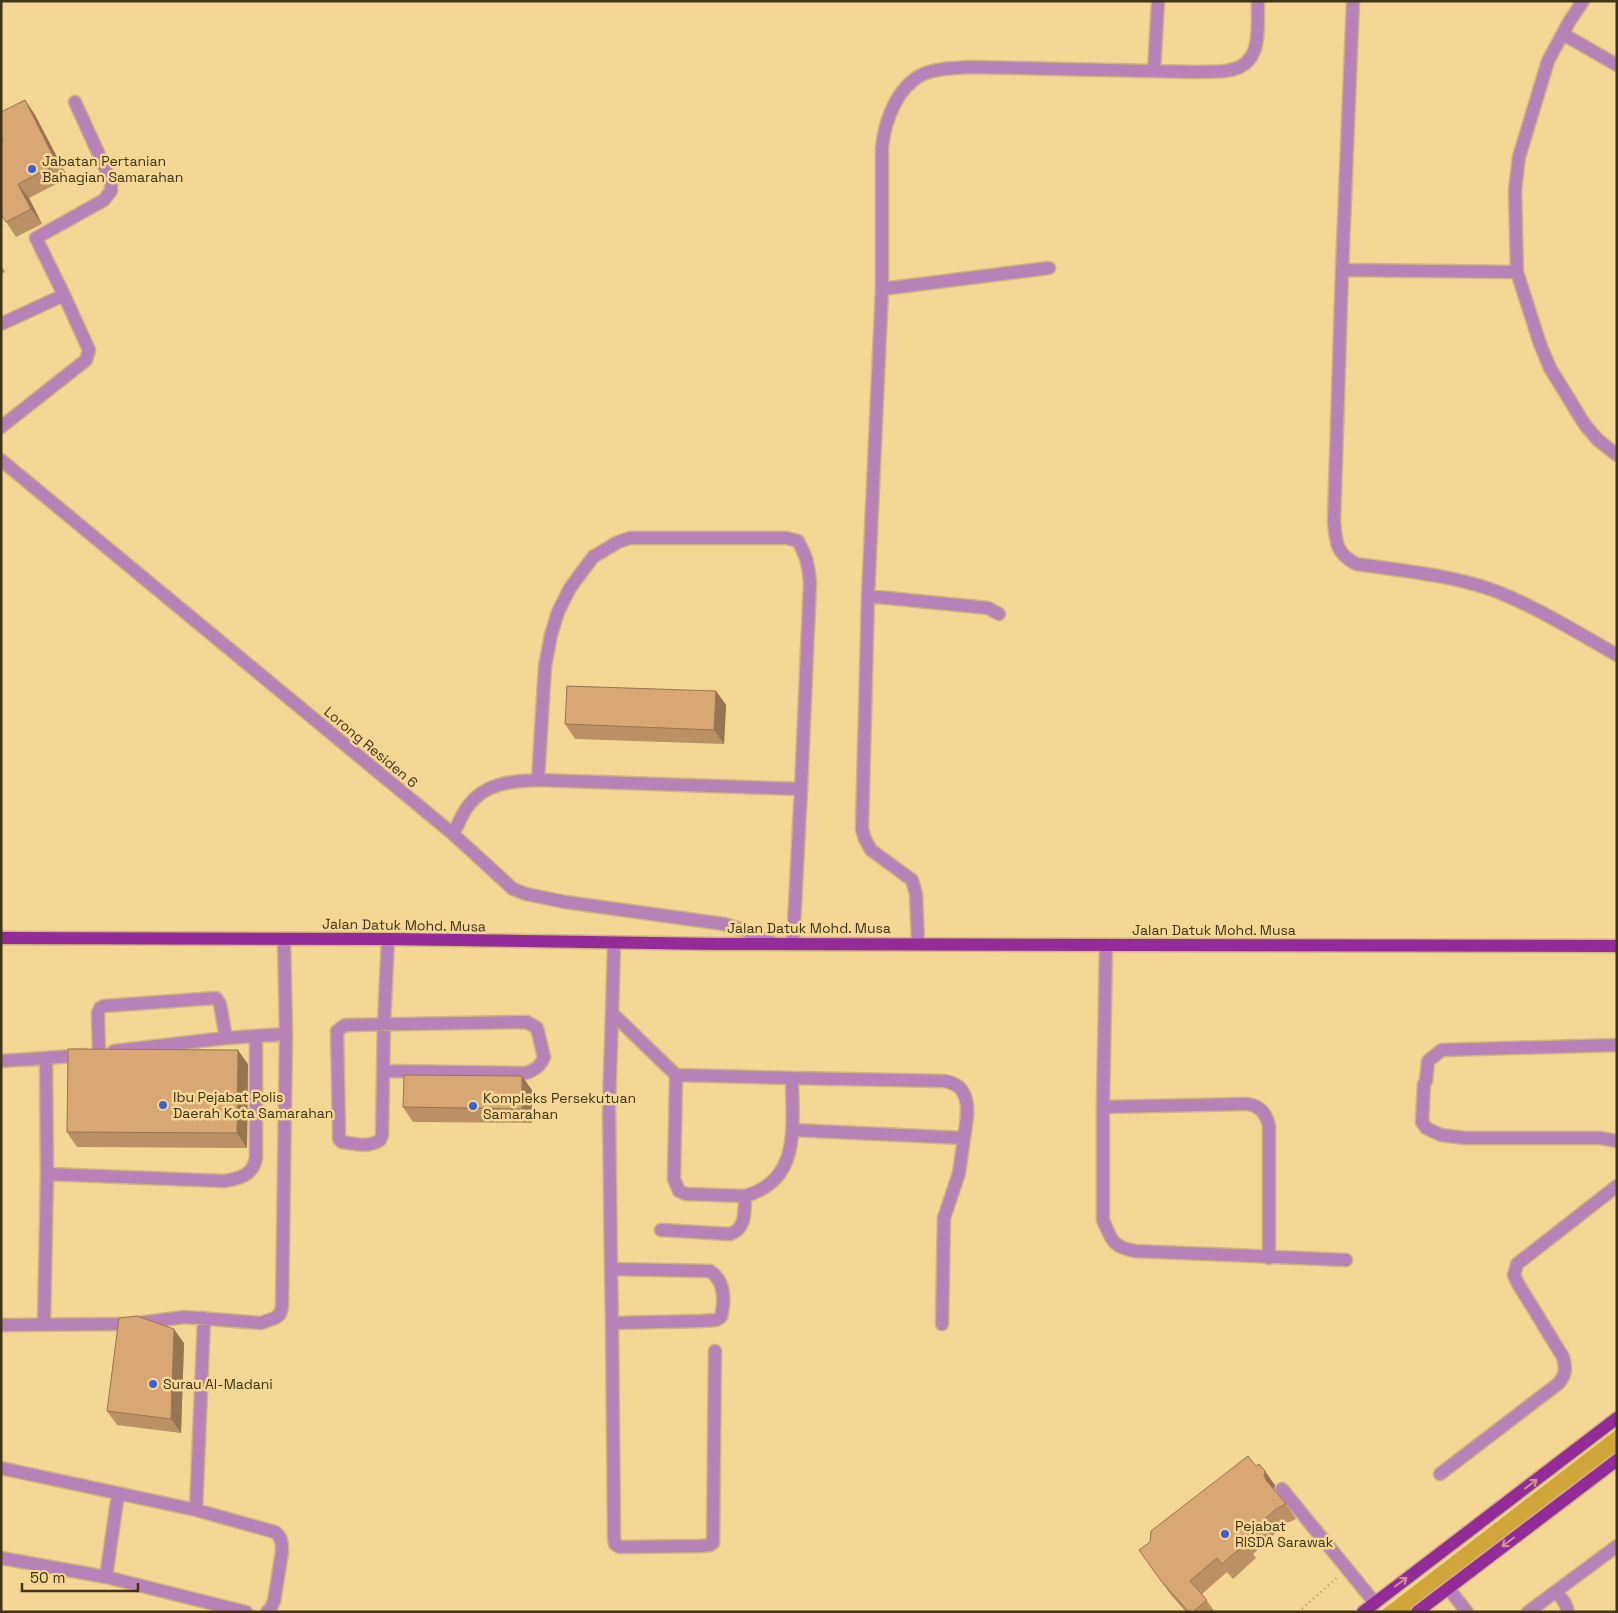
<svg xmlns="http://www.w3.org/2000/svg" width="1618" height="1613" font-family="'Space Grotesk',sans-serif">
<rect width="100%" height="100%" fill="#f4d795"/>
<path fill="#d0a53a" d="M1617 1429V1453L1410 1612H1380Z"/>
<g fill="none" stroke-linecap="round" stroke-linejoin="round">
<g stroke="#d0b67c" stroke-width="15">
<path id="minor" d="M1353 1 1342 270 1334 521C1336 543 1336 553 1356 564 1404 571 1453 575 1498 592 1540 609 1578 633 1617 655
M1583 1 1569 22 1548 61 1519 157 1515 190 1517 272 1540 344 1550 368 1585 425 1598 440 1617 455
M1563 34 1617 65
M1154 71 1158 1
M1342 270 1517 272
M882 289 1049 268
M1 324 64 295
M1 427 86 360 89 350 64 295 36 238 104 200 111 191V181L75 102
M1 460 453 834 513 889 526 894 565 902 724 924 744 930 773 943
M868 596 988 608 999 614
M538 780 545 666 551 635 558 612 570 588 593 557 618 542 630 538H786L798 541C807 558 808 563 810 583L801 789
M453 834C458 825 462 814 468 806 485 783 511 781 538 780L801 789 793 943
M614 943 612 1013 676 1075 792 1078C792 1126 802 1180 745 1196L686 1194 679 1191 674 1179 676 1075
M918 943 916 894 912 880 871 850 865 839 862 829 868 596 882 289V147C885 120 897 87 923 74 937 68 954 68 969 67L1195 72C1206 71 1219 73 1230 70 1264 64 1257 27 1258 1
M1106 945 1103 1107V1220C1112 1240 1112 1247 1135 1251L1346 1260
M1617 1045 1442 1050 1428 1061 1426 1081 1424 1084 1422 1122 1426 1128 1441 1135 1465 1138H1600L1617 1141
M114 1051 226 1038 286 1034
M99 1053 98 1013 100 1008 104 1006 216 998 220 1004 226 1038
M1 1061 46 1058
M384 1071 526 1073C535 1070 541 1066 544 1057L537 1028 527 1022 345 1025 337 1031 339 1130V1139L342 1142C355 1144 369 1148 380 1140L382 1135 384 1023 388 939
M792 1078 945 1081C950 1082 955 1084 959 1087 972 1099 966 1123 964 1138L793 1130
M1103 1107 1244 1104C1258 1104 1266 1112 1269 1126V1258
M47 1174 224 1181C239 1179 254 1175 256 1157V1037
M661 1230 730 1234C747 1229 744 1211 745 1196
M611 1269 612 1323 701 1321 716 1320 721 1317C725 1300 725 1281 710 1271L611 1269 609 1105 612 1013
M612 1323 614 1537 615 1544 620 1547 701 1546 710 1545 713 1543 715 1351
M44 1324 47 1174 46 1058 84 1055
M942 1324 944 1218 959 1173 964 1138
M1 1325 130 1324 185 1317 261 1323 275 1318 280 1314 282 1307 286 1034 284 939
M1 1468 196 1510 204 1318
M1440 1474 1559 1383C1566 1374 1566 1368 1563 1357L1517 1282 1514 1275 1517 1264 1617 1186
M1282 1489 1375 1603
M196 1510 275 1532C282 1537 282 1544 282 1552L274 1601 271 1608 267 1612
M1 1558 106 1577 246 1612
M106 1577 118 1494
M1448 1588 1467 1612
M1556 1591 1565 1603 1568 1612
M1528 1612 1617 1546"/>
</g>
<g stroke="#d0b67c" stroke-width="15">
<path id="major" d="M1 938 388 939 716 944 1617 946
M1363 1612 1617 1418
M1417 1612 1617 1460"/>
</g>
<path stroke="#af9966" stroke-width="2.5" stroke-dasharray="1 4" stroke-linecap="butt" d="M1298 1612 1337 1578"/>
<use href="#minor" stroke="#b882b8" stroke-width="12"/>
<use href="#major" stroke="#932b98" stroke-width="12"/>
</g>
<path fill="#bb9064" d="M25 100 35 115 68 178 29 198 42 224 16 237 6 222 3 140Z
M1 265 5 272 1 274Z
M716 691 726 705 724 744 575 739 565 724Z
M248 1064 247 1148 77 1147 67 1132Z
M532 1090V1123L413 1122 403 1107Z
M184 1343 181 1433 117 1425 107 1411Z
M1256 1466 1275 1485 1274 1490 1286 1504 1296 1519 1287 1523 1253 1554 1256 1558 1233 1579 1227 1572 1202 1594 1215 1612H1186L1171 1595 1139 1550Z"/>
<path fill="#987551" d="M25 100 35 115 68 178 57 164Z
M18 184 29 198 42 224 31 209Z
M716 691 726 705 724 744 714 730Z
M238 1050 248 1064 247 1148 237 1133Z
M522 1076 532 1090V1123L522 1109Z
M174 1329 184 1343 181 1433 171 1419Z
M1265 1471 1275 1485 1274 1490 1266 1480 1264 1475Z"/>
<path fill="#d9a774" stroke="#987551" d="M25 100 57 164 18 184 31 209 6 222 1 214V140H3L1 136V112Z
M567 686 716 691 714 730 565 724Z
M68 1049 238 1050 237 1133 67 1132Z
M404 1075 522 1076V1109L403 1107Z
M137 1316 174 1329 171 1419 107 1411 119 1318Z
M1248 1456 1256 1466 1259 1464 1265 1471 1264 1475 1266 1480 1286 1504 1276 1509 1242 1540 1245 1544 1222 1564 1217 1558 1190 1581 1207 1600 1193 1612H1189L1161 1581 1139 1550 1150 1542 1151 1531Z"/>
<defs><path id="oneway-shaft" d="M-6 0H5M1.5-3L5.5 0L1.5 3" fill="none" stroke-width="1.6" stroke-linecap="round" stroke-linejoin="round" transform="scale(1.25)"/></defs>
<g stroke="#cd9296">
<use href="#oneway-shaft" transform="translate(1531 1484) rotate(-37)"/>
<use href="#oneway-shaft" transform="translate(1508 1542) rotate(143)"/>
<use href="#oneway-shaft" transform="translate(1401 1582) rotate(-37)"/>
</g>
<g fill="#3c61d3" stroke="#f4d795" stroke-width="2">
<circle cx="32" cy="169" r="5"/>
<circle cx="163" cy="1105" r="5"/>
<circle cx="473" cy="1106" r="5"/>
<circle cx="153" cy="1384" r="5"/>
<circle cx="1225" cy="1534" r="5"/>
</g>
<g text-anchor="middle" stroke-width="5" stroke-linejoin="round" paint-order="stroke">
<g font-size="14" fill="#3f3419" stroke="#f4d795" text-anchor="start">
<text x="42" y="166">Jabatan Pertanian<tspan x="42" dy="16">Bahagian Samarahan</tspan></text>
<text x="173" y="1102">Ibu Pejabat Polis<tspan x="173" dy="16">Daerah Kota Samarahan</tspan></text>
<text x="483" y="1103">Kompleks Persekutuan<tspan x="483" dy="16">Samarahan</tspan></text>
<text x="163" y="1389">Surau Al-Madani</text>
<text x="1235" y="1531">Pejabat<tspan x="1235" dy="16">RISDA Sarawak</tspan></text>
</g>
<g font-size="14" fill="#3f3419" stroke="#f4d795">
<text transform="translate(371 747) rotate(40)" y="5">Lorong Residen 6</text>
<text transform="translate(404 925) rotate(1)" y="5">Jalan Datuk Mohd. Musa</text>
<text x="809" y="933">Jalan Datuk Mohd. Musa</text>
<text x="1214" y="935">Jalan Datuk Mohd. Musa</text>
</g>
</g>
<rect width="1618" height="1613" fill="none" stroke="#3f3419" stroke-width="5"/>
<path d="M22 1583v8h116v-8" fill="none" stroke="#3f3419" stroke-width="2.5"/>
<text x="30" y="1583" font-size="15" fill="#3f3419" stroke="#f4d795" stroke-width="4" paint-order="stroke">50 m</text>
</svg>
